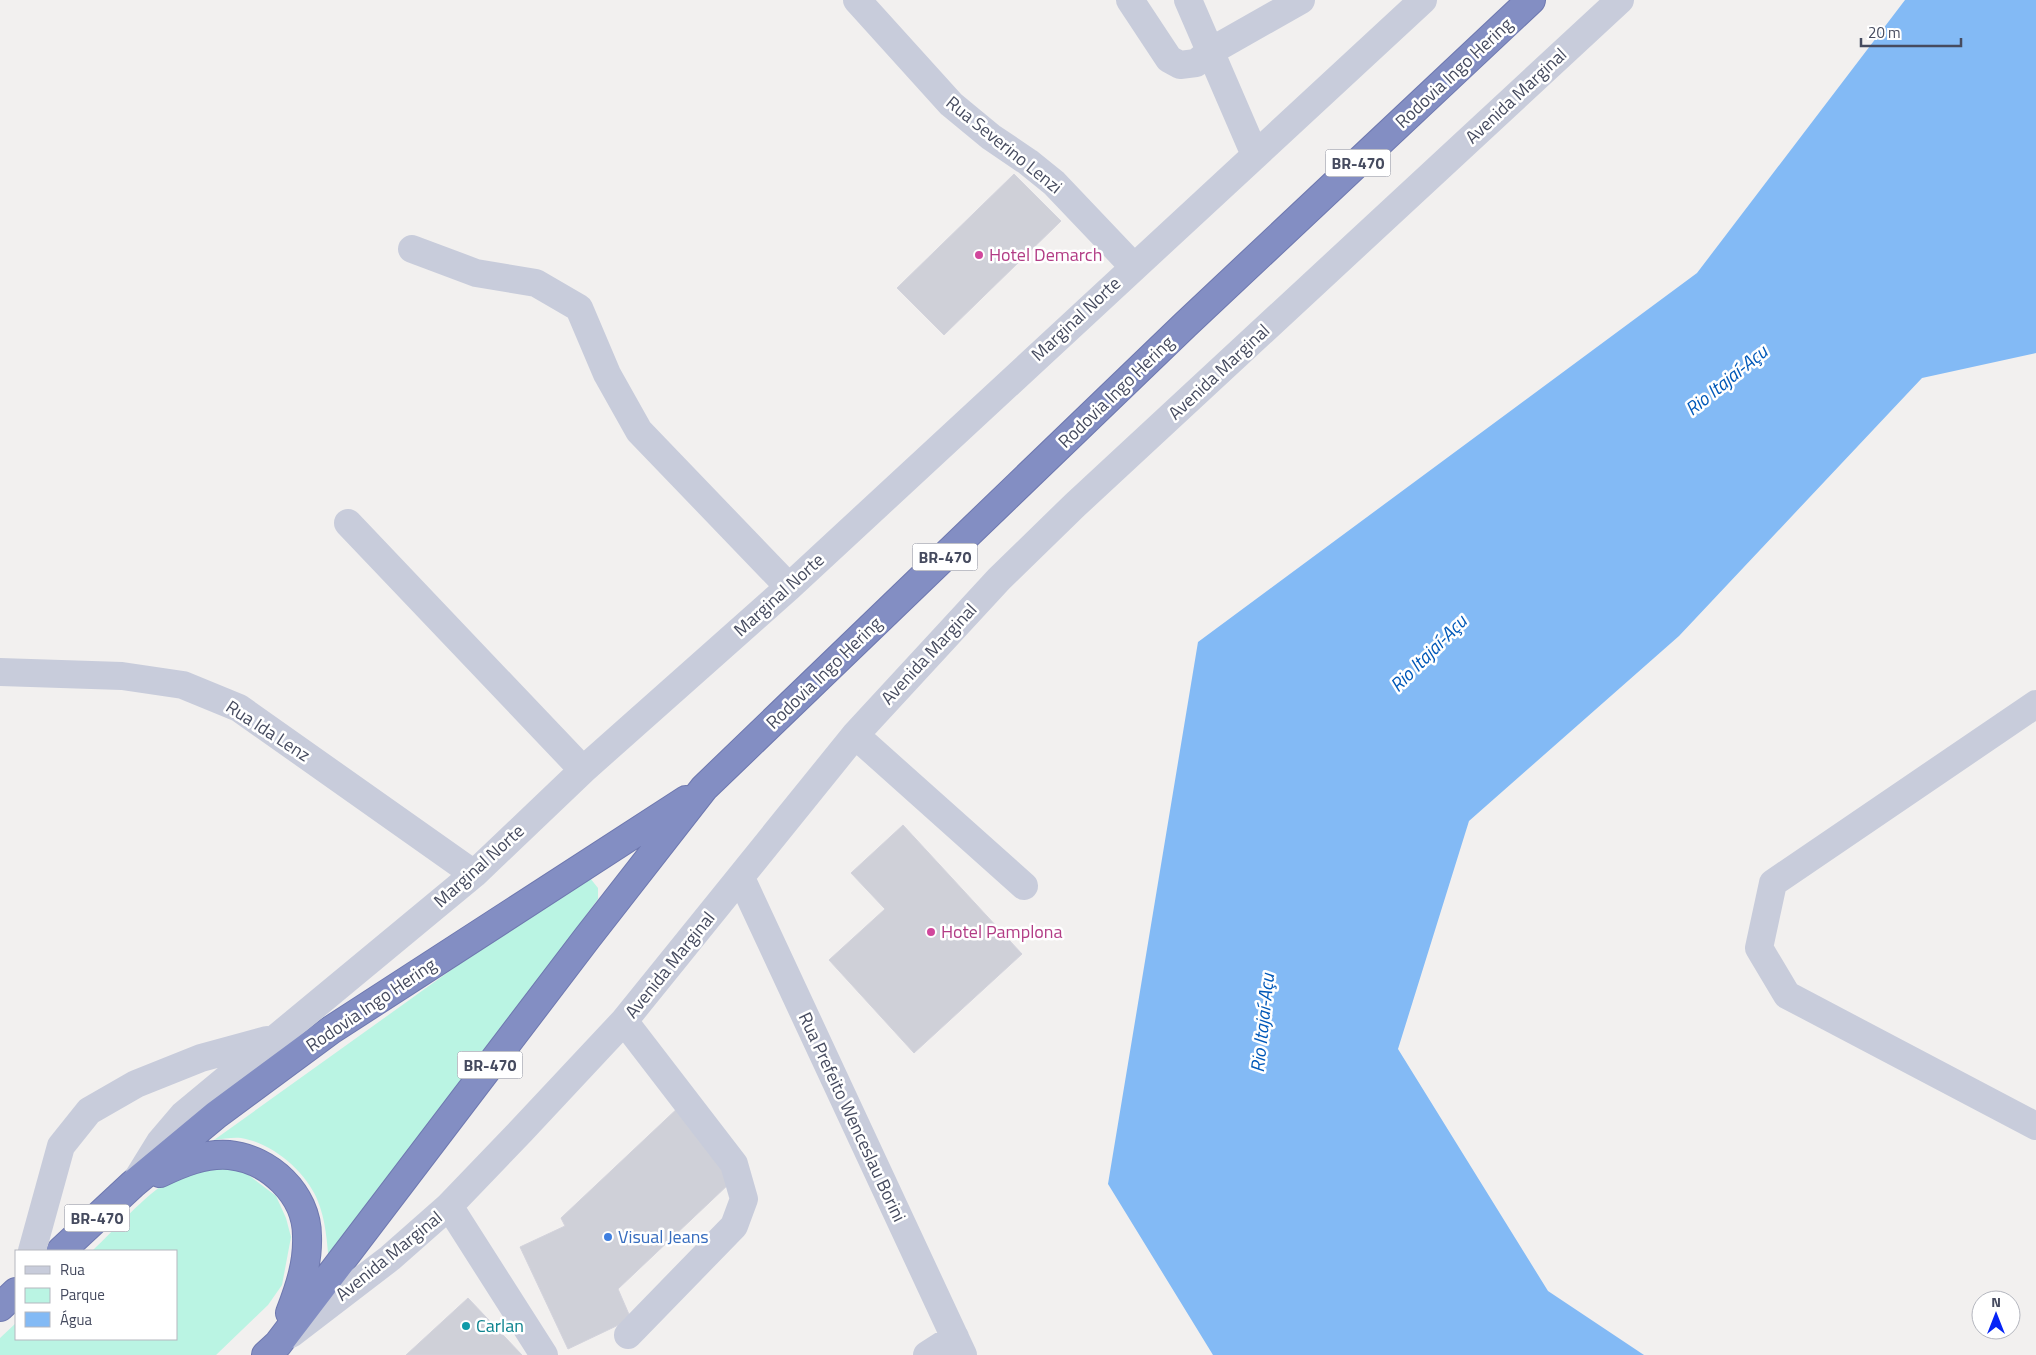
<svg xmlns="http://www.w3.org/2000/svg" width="2036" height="1355" font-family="'Titillium Web',sans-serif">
<rect width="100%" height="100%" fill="#f2f0ef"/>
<path fill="#baf4e3" d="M590 878 598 888V899L329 1264C327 1242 326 1220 317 1199 305 1171 272 1143 241 1138 233 1137 223 1139 214 1140L574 882Z
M220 1167 246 1173 276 1196 286 1218 291 1237 282 1285 268 1305 216 1355H0V1338L16 1323V1339H176V1251H92C117 1228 142 1197 172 1179 187 1171 204 1169 220 1167Z"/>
<path fill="#83baf5" d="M1905 0H2036V353L1922 378 1679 636 1469 821 1398 1049 1548 1291 1644 1355H1213L1108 1184 1198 642 1697 273Z"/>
<path fill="#cfd0d8" stroke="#d3d3dc" d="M1014 174 1061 221 944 335 897 288Z
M903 825 1022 954 914 1053 829 960 885 909 851 873Z
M681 1105 730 1183 618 1289 631 1319 568 1349 520 1247 565 1226 561 1218Z
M468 1298 522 1355H406Z"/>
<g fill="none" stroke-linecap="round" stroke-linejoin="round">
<g stroke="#6e78af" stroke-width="30">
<path id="highway" d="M160 1173C181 1163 205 1153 229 1155 269 1159 307 1194 307 1236 308 1263 300 1287 290 1313
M61 1251 133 1184 216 1115 331 1030 686 800
M0 1307 16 1292
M266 1355 278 1344 587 938 704 788 1185 325 1531 0"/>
</g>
<path stroke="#c8ccdb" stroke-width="28" d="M857 0 951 104 991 137 1028 162 1054 183 1133 266
M1130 0 1169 59 1180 65 1196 63 1211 51 1301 0
M1188 0 1255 155
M412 249 476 273 536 283 579 308 607 374 639 431 789 587
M348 523 583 770
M0 672 122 676 183 685 239 708 474 874
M2036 704 1773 883 1759 948 1787 995 2036 1126
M855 735 1024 886
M741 878 963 1355
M624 1021 734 1164 744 1199 734 1226 628 1335
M139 1176 160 1142 183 1115 474 874 583 770 789 587 1423 0
M449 1206 544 1355
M32 1251 61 1146 89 1111 136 1084 201 1058 267 1040
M291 1334 390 1258 449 1206 521 1131 624 1021 855 735 999 579 1075 505 1620 0
M927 1355 955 1337"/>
<use href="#highway" stroke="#838ec3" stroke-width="28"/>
</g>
<g fill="#d1479c" stroke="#fff" stroke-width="2">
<circle cx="979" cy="255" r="5"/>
<circle cx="931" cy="932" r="5"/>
</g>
<circle fill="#3f7fe0" stroke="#fff" stroke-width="2" cx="608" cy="1237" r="5"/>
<circle fill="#0f9aa8" stroke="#fff" stroke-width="2" cx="466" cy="1326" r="5"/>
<g text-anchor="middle" stroke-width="5" stroke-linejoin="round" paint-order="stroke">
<g fill="#fff" stroke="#7e818f" stroke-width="1">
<rect x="1325.5" y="149.5" width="65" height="27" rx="4"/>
<rect x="912.5" y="543.5" width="65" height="27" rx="4"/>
<rect x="457.5" y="1051.5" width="65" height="27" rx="4"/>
<rect x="64.5" y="1204.5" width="65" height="27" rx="4"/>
</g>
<g font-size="16" font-weight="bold" fill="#464b5f">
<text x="1358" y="169">BR-470</text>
<text x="945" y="563">BR-470</text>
<text x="490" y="1071">BR-470</text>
<text x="97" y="1224">BR-470</text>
</g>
<g font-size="18" fill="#464b5f" stroke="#fff">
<text transform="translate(1454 73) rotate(-43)" y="6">Rodovia Ingo Hering</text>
<text transform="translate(1516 96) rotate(-43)" y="6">Avenida Marginal</text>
<text transform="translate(1004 145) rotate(39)" y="6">Rua Severino Lenzi</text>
<text transform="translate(1076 319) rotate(-43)" y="6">Marginal Norte</text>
<text transform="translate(1219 372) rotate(-43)" y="6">Avenida Marginal</text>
<text transform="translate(1116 392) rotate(-44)" y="6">Rodovia Ingo Hering</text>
<text transform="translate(779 595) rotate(-42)" y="6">Marginal Norte</text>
<text transform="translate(929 654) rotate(-47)" y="6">Avenida Marginal</text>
<text transform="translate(824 673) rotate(-44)" y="6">Rodovia Ingo Hering</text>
<text transform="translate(268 731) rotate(33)" y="6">Rua Ida Lenz</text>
<text transform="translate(479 866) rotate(-42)" y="6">Marginal Norte</text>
<text transform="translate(670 965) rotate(-51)" y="6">Avenida Marginal</text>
<text transform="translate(371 1005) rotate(-34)" y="6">Rodovia Ingo Hering</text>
<text transform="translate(852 1117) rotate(65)" y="6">Rua Prefeito Wenceslau Borini</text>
<text transform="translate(389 1256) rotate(-39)" y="6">Avenida Marginal</text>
</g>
<g font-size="18" fill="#b23c85" stroke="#fff" text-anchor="start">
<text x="989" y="261">Hotel Demarch</text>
<text x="941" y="938">Hotel Pamplona</text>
</g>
<g font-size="18" fill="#366cbe" stroke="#fff" text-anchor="start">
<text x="618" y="1243">Visual Jeans</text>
</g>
<g font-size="18" fill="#0d838f" stroke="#fff" text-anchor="start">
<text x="476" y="1332">Carlan</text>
</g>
<g font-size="19" font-style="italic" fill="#0058b8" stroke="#fff">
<text transform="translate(1726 380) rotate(-39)" y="7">Rio Itajaí-Açu</text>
<text transform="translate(1428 653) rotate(-45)" y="7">Rio Itajaí-Açu</text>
<text transform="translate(1262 1023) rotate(-84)" y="7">Rio Itajaí-Açu</text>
</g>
</g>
<rect x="15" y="1250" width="162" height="90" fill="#ffffff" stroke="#b5b7bf"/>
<rect x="25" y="1266" width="25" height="8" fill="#c8ccdb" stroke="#b5b7bf"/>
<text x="60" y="1275" font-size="15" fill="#464b5f">Rua</text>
<rect x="25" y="1288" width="25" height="15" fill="#baf4e3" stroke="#b5b7bf"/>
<text x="60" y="1300" font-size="15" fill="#464b5f">Parque</text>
<rect x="25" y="1312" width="25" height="15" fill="#83baf5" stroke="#b5b7bf"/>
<text x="60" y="1325" font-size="15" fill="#464b5f">Água</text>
<g transform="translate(1996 1315)"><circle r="24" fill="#ffffff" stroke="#b5b7bf"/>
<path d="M0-4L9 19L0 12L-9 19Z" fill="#0624f6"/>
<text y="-8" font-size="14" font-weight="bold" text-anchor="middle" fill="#464b5f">N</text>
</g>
<path d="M1861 38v8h100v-8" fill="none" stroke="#464b5f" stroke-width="2.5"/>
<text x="1868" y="38" font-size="15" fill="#464b5f" stroke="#ffffff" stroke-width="4" paint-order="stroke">20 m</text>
</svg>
